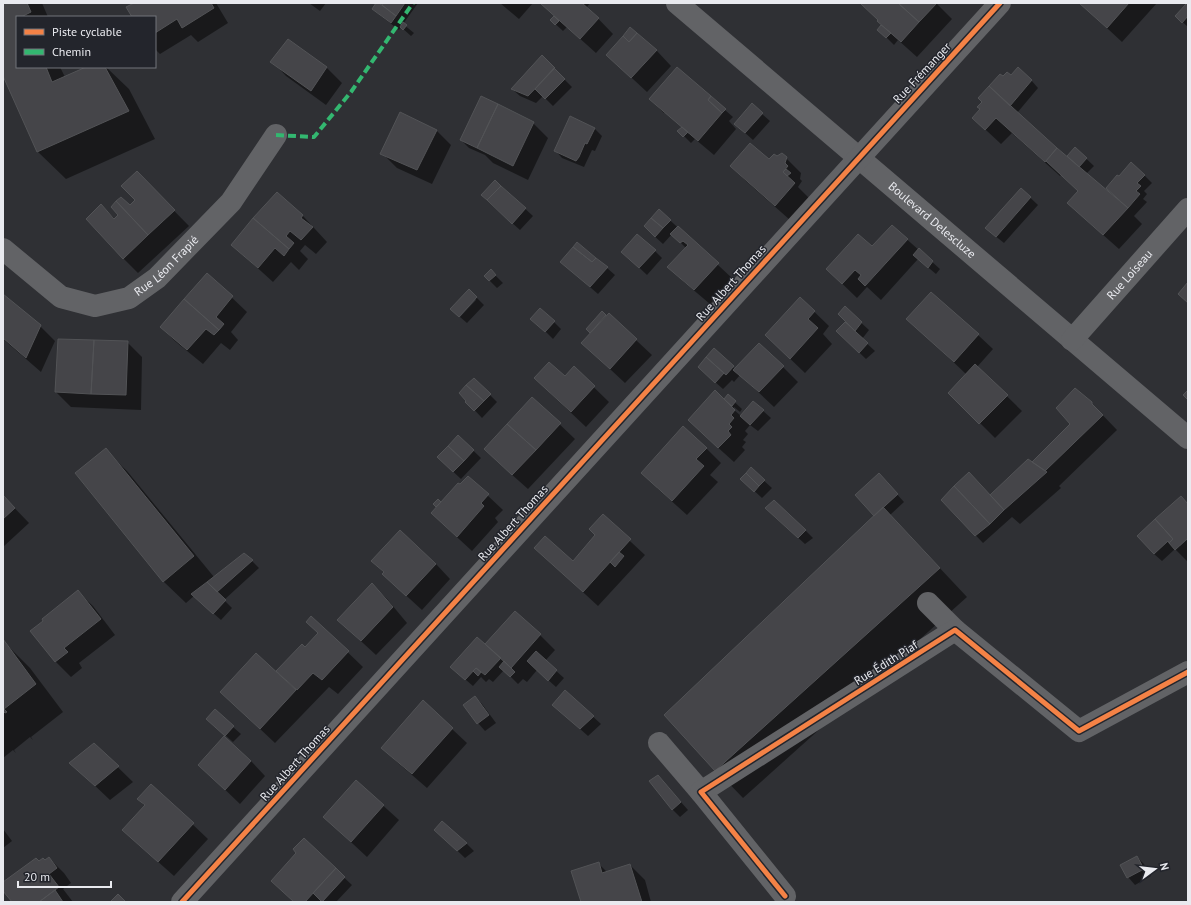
<svg xmlns="http://www.w3.org/2000/svg" width="1191" height="905" font-family="'PT Sans',sans-serif">
<rect width="100%" height="100%" fill="#2f3034"/>
<path fill="#0007" d="M3 3H42L48 17H17V67H60L65 77 89 67H106L129 89 155 139 66 179 38 152 3 73Z
M135 3H216L228 23 198 42 191 35 160 54 155 49V17H133Z
M309 3H326L320 11Z
M385 3H418L403 24 414 33 411 36 401 27 399 30 381 16 373 9 382 7Z
M500 3H533L519 19Z
M541 3H590L587 7 613 34 596 53 567 27 563 31 551 20 555 16Z
M860 3H936L952 19 917 57 898 40 894 45 886 37 878 30 883 25 879 20Z
M1080 3H1157L1122 42Z
M1188 3V27L1176 16Z
M630 29 657 51 671 66 647 92 607 55Z
M288 40 327 68 342 83 326 105 286 76 272 61Z
M561 76 572 87 553 106 543 96 536 103 520 96 512 89Z
M1011 76 1031 80 1038 88 1017 113 1067 157 1075 148 1094 166 1086 174 1118 201 1144 175 1152 183 1144 191 1147 194 1143 199 1147 202 1134 216 1142 224 1119 249 1084 218 1079 191 1061 175 1060 176 1012 133 1001 144 973 118 1003 78Z
M650 99 725 110 733 117 729 121 736 129 714 155 695 139 691 143 679 131 682 128 689 134 690 132 666 112 664 113Z
M752 105 770 121 753 140 743 131Z
M570 117 595 129 602 136 595 151 592 150 584 167 562 158 555 150Z
M533 123 548 138 528 180 493 163 485 155 469 148 461 140Z
M436 130 451 145 432 184 397 168 382 153Z
M786 158 801 173 800 179 802 181 798 187 809 198 790 220 746 181 731 166Z
M137 173 189 226 138 273 123 258 101 205 115 219 130 207 137 200Z
M495 181 533 216 520 230 489 202Z
M1021 189 1038 205 1004 243 994 235Z
M277 193 303 216 327 242 316 254 305 245 300 251 308 259 299 270 291 262 273 282 232 245Z
M659 210 733 279 710 304 684 282 669 267 686 248 672 234 663 244 652 234Z
M892 226 940 269 936 274 918 259 881 300 867 287 857 298 827 269 872 248Z
M655 251 662 258 647 275 630 259Z
M561 262 607 268 615 275 598 294Z
M491 271 503 283 497 288 485 276Z
M207 274 247 312 231 332 238 340 230 350 221 343 203 364 176 342 161 327Z
M469 290 484 305 467 323 460 317 476 300Z
M3 295 40 326 55 341 41 372 3 339Z
M800 298 829 326 823 334 832 344 805 373 781 350Z
M845 308 869 330 862 339 875 351 866 359 837 331 846 322Z
M602 313 607 317 609 315 652 355 625 383 582 343 591 333 587 329Z
M532 318 554 322 561 329 553 339Z
M908 319 978 335 993 349 977 367 1022 411 995 438 950 393 967 375Z
M127 342 142 357 141 410 71 407 56 392Z
M714 350 735 369 783 367 798 382 774 407 740 375 734 382 732 380 723 389 706 374Z
M574 368 609 402 586 427 550 393Z
M474 379 497 402 482 418 467 402Z
M728 396 742 409 740 412 734 407 733 409 741 416 753 402 771 418 758 431 750 425 745 431 748 434 743 440 746 442 742 447 745 450 734 462 704 435 733 406 725 399Z
M532 398 575 439 528 489 500 464Z
M1091 403 1117 430 1059 486 1061 488 1020 524 1012 517 983 543 942 500 991 496 1032 463Z
M458 436 481 458 461 479 446 465Z
M706 448 721 463 710 475 718 482 687 515 657 488Z
M105 450 127 471 214 577 252 561 259 568 224 600 232 608 221 620 194 596 186 603 164 582 76 474Z
M751 469 772 488 762 498 749 486Z
M468 477 503 510 495 518 498 522 472 551 447 528 438 507 434 504 438 500 441 503Z
M886 482 904 502 890 515 967 597 743 798 716 770 876 516Z
M3 496 29 523 3 547Z
M1188 504V536L1179 545 1180 546 1188 539V562L1175 549 1162 561 1154 554Z
M603 516 645 555 598 606 535 548 574 563 597 536Z
M774 516 805 530 813 538 805 544Z
M373 561 436 564 450 579 422 610 399 589Z
M372 584 387 599 407 623 376 655 338 620Z
M78 592 93 606 115 635 79 663 82 668 71 677 56 662 32 631Z
M311 617 363 667 338 694 329 687 275 743 221 692 277 673 302 645 305 648 319 633Z
M540 635 555 650 545 661 564 678 556 687 537 670 527 682 523 679 518 684 504 670 493 682 489 679 486 682 481 677 473 686 451 667 485 645Z
M3 641 30 668 63 712 31 737 33 740 30 737 14 750 16 753 13 750 3 758Z
M565 691 601 724 588 736 561 712Z
M475 697 482 704 496 723 485 731 478 723Z
M215 726 233 727 241 734 233 742Z
M452 729 467 743 427 788 397 762 382 747Z
M94 744 133 782 110 800 71 763Z
M251 761 265 776 240 804 215 780Z
M658 776 688 810 680 817 672 809Z
M356 781 399 820 367 857 324 817Z
M151 785 208 839 174 876 138 844 145 806 138 799Z
M442 822 467 844 474 851 465 858 443 837Z
M3 829 12 841 3 848Z
M1137 857 1144 864 1151 876 1135 885 1128 877Z
M49 858 64 873 71 883 63 889 73 902H13L3 889V883L39 862 45 861Z
M598 863 607 872 630 865 645 880 651 902H582Z
M336 870 352 885 336 902H294L272 881Z"/>
<path fill="#454549" stroke="#525356" d="M3 3H27L31 12 23 16V17H17V67H46L52 82 86 67H105L129 111 37 152 3 76Z
M134 3H211L214 8 182 28 177 19 155 33V17H132L126 7Z
M376 3H379L396 16 391 23 372 9Z
M383 3H405L396 16 382 5Z
M540 3H582L599 18 580 39Z
M860 3H898L919 22 901 42 877 21 878 20Z
M898 3H937L919 22Z
M1079 3H1129L1107 28Z
M1187 3H1188V16L1182 23 1175 16Z
M554 16 559 21 555 25 550 20Z
M403 22 407 25 403 30 400 27Z
M881 25 891 33 886 38 877 30Z
M630 27 637 33 629 42 623 36Z
M637 33 657 50 631 78 606 55 623 36 629 42Z
M288 39 327 67 311 91 270 62Z
M542 55 555 68 528 96 511 89Z
M677 67 711 96 708 100 722 113 698 141 649 99Z
M1018 67 1032 80 1010 106 989 86 1000 74 1003 76 1007 72 1011 75Z
M554 68 565 79 545 99 535 89Z
M989 86 1057 148 1045 162 996 118 985 130 972 118 980 109 977 107 982 102 978 98Z
M481 96 498 104 477 148 460 140Z
M711 96 726 109 722 113 708 100Z
M752 103 763 113 745 133 734 124Z
M498 104 534 122 513 166 477 148Z
M400 112 437 130 417 170 380 154Z
M570 116 595 128 587 144 585 143 579 157 576 161 554 151Z
M682 127 688 132 683 137 677 131Z
M750 143 769 159 774 154 777 156 782 153 787 157 785 163 788 166 783 172 795 183 775 206 730 166Z
M1075 147 1087 158 1079 167 1067 156Z
M1057 148 1128 208 1103 235 1067 203 1078 191 1046 161Z
M1131 162 1145 175 1137 183 1141 186 1136 191 1140 194 1128 208 1106 188 1117 175 1119 176Z
M786 169 791 173 787 176 783 172Z
M137 171 175 210 148 235 116 201 121 197 130 205 135 200 121 186Z
M495 180 501 186 487 200 481 195Z
M501 186 526 208 512 224 487 200Z
M1021 188 1031 197 996 237 985 228Z
M277 192 303 215 301 218 313 227 301 240 290 231 286 236 294 243 289 249 253 218Z
M116 201 148 235 123 259 86 219 101 204 114 219 118 215 111 207Z
M659 209 671 220 663 228 651 218Z
M253 218 289 249 284 256 275 248 258 268 231 245Z
M651 218 663 228 655 237 644 226Z
M892 225 908 239 865 286 858 279 861 275 855 270 842 284 826 269 858 234 872 246Z
M678 226 719 263 694 290 667 267 688 245 683 241 680 243 670 234Z
M637 234 656 250 639 268 621 252Z
M577 242 596 258 592 262 573 247Z
M573 247 592 262 596 258 608 267 590 287 560 262Z
M919 248 933 261 928 268 913 255Z
M491 269 496 275 489 281 484 276Z
M207 273 233 296 216 317 224 324 219 330 184 299Z
M1188 282V303L1178 294Z
M469 289 477 297 459 317 450 309Z
M931 292 979 334 954 362 906 319Z
M3 294 41 325 26 358 3 338Z
M800 297 815 311 808 319 818 328 790 359 765 335Z
M184 299 219 330 214 335 206 329 187 350 160 327Z
M845 306 862 322 855 331 838 314Z
M540 308 555 321 545 332 530 319Z
M602 311 606 315 590 333 586 329Z
M609 313 637 339 610 369 581 343Z
M845 322 868 343 859 353 836 331Z
M58 339 94 340 91 394 55 392Z
M94 340 128 341 126 395 91 394Z
M759 343 784 366 759 392 733 370Z
M714 348 734 366 726 375 706 357Z
M706 357 724 373 715 383 698 367Z
M549 362 565 376 574 366 595 386 571 412 534 378Z
M975 364 1008 395 979 424 948 393Z
M474 378 491 394 484 401 466 385Z
M466 385 484 401 474 411 465 402 466 401 459 393Z
M1075 388 1092 402V404L1103 415 1045 471 1032 462 1070 424 1056 408Z
M715 390 735 410 731 415 734 418 729 424 732 427 728 431 731 435 718 448 688 420Z
M1188 390V400L1183 395Z
M728 394 736 401 732 406 724 399Z
M532 397 561 423 536 450 507 424Z
M753 401 764 410 750 425 740 416Z
M507 424 536 450 512 475 484 449Z
M683 426 707 448 696 459 704 466 672 501 641 473Z
M458 435 474 450 464 461 448 446Z
M448 446 464 461 453 472 437 457Z
M106 448 194 556 163 582 75 473Z
M1028 459 1047 472 1004 510 990 495Z
M751 467 765 480 759 486 746 473Z
M969 472 1004 510 990 524 954 486Z
M746 473 759 486 754 492 740 479Z
M879 473 898 494 874 516 855 495Z
M468 476 489 494 481 503 484 506 457 537 431 513 458 483 460 484Z
M954 486 990 524 975 536 941 500Z
M3 495 15 508 3 519Z
M1181 496 1188 504V538L1175 550 1169 543 1173 539 1155 519Z
M438 499 441 502 436 507 433 504Z
M774 500 806 530 798 538 765 508Z
M883 507 940 568 715 771 664 715Z
M603 514 631 539 583 592 534 548 545 536 573 561 595 535 589 529Z
M1155 519 1173 539 1169 543 1168 541 1154 554 1137 536Z
M400 530 436 564 406 596 382 574 384 572 371 561Z
M619 552 624 556 615 567 610 562Z
M244 553 253 560 217 592 207 582Z
M207 582 226 600 213 614 191 594Z
M372 583 393 607 361 641 337 620Z
M78 590 101 619 64 648 68 652 55 662 30 631 43 621 42 619Z
M515 611 541 634 511 668 485 644Z
M311 616 349 651 322 680 313 673 297 690 276 671 302 644 305 647 318 633 306 622Z
M477 637 501 658 485 675 476 668 465 680 450 667Z
M3 639 36 684 4 709 7 712 5 713 3 711Z
M536 651 557 670 548 681 527 661Z
M256 653 296 690 260 729 220 692Z
M504 661 515 672 510 677 499 667Z
M476 668 481 672 478 676 473 671Z
M565 690 594 716 580 729 552 705Z
M475 696 489 715 477 724 463 705Z
M423 700 453 728 412 774 381 748Z
M215 709 234 726 225 736 206 719Z
M224 736 251 761 225 790 198 765Z
M94 743 119 766 95 786 69 763Z
M658 775 681 802 672 810 649 781Z
M356 780 384 805 351 842 323 817Z
M151 784 194 823 158 862 122 830 145 805 137 799Z
M442 821 467 843 457 851 434 830Z
M304 838 336 868 305 902H294L271 881 296 853 293 849Z
M1137 856 1144 869 1127 878 1120 865Z
M49 857 57 868 49 874 59 887 39 902H12L3 891V882L36 858 39 861 43 858 45 860Z
M599 862 602 873 630 864 642 902H581L571 871Z
M336 868 345 877 322 902 313 893Z
M55 890 63 902H39Z
M118 894 126 902H110Z"/>
<g fill="none" stroke-linecap="round" stroke-linejoin="round">
<g stroke="#626366" stroke-width="22">
<path id="s1" d="M677 3 1188 438"/>
<path id="s2" d="M3 249 61 297 95 306 129 298 157 278 231 202 276 135"/>
<path id="s3" d="M1072 340 1188 209"/>
<path d="M928 603 955 630"/>
<path d="M659 743 701 792"/>
<path d="M785 896 701 792 955 630 1079 731 1188 672"/>
<path d="M182 902 1000 3"/>
</g>
<path stroke="#33b770" stroke-width="4" stroke-dasharray="8 4" stroke-linecap="butt" d="M276 135 314 137 351 92 413 3"/>
<g stroke="#23252c" stroke-width="8">
<path id="cycleway" d="M785 896 701 792 955 630 1079 731 1188 672
M182 902 1000 3"/>
</g>
<use href="#cycleway" stroke="#f48246" stroke-width="5"/>
</g>
<g text-anchor="middle" stroke-width="3" stroke-linejoin="round" paint-order="stroke">
<g font-size="12" fill="#e9eaef" stroke="#23252c">
<text transform="translate(922 73) rotate(-47)" y="4">Rue Frémanger</text>
<text dy="4" stroke="none"><textPath href="#s1" startOffset="335">Boulevard Delescluze</textPath></text>
<text dy="4" stroke="none"><textPath href="#s2" startOffset="195">Rue Léon Frapié</textPath></text>
<text dy="4" stroke="none"><textPath href="#s3" startOffset="87">Rue Loiseau</textPath></text>
<text transform="translate(731 283) rotate(-48)" y="4">Rue Albert Thomas</text>
<text transform="translate(513 523) rotate(-48)" y="4">Rue Albert Thomas</text>
<text transform="translate(886 663) rotate(-32)" y="4">Rue Édith Piaf</text>
<text transform="translate(295 763) rotate(-48)" y="4">Rue Albert Thomas</text>
</g>
</g>
<rect width="1191" height="905" fill="none" stroke="#e9eaef" stroke-width="8"/>
<rect x="16" y="16" width="140" height="52" fill="#23252c" stroke="#72747a"/>
<rect x="24" y="29" width="20" height="6" fill="#f48246" stroke="#72747a"/>
<text x="52" y="36" font-size="12" fill="#e9eaef">Piste cyclable</text>
<rect x="24" y="49" width="20" height="6" fill="#33b770" stroke="#72747a"/>
<text x="52" y="56" font-size="12" fill="#e9eaef">Chemin</text>
<g transform="translate(1155 869) rotate(75)" stroke="#23252c" stroke-width="3" paint-order="stroke">
<path d="M0-3L7 15L0 10L-7 15Z" fill="#e9eaef"/>
<text y="-6" font-size="11" font-weight="bold" text-anchor="middle" fill="#e9eaef">N</text>
</g>
<path d="M18 881v6h93v-6" fill="none" stroke="#e9eaef" stroke-width="2"/>
<text x="24" y="881" font-size="12" fill="#e9eaef" stroke="#23252c" stroke-width="3" paint-order="stroke">20 m</text>
</svg>
